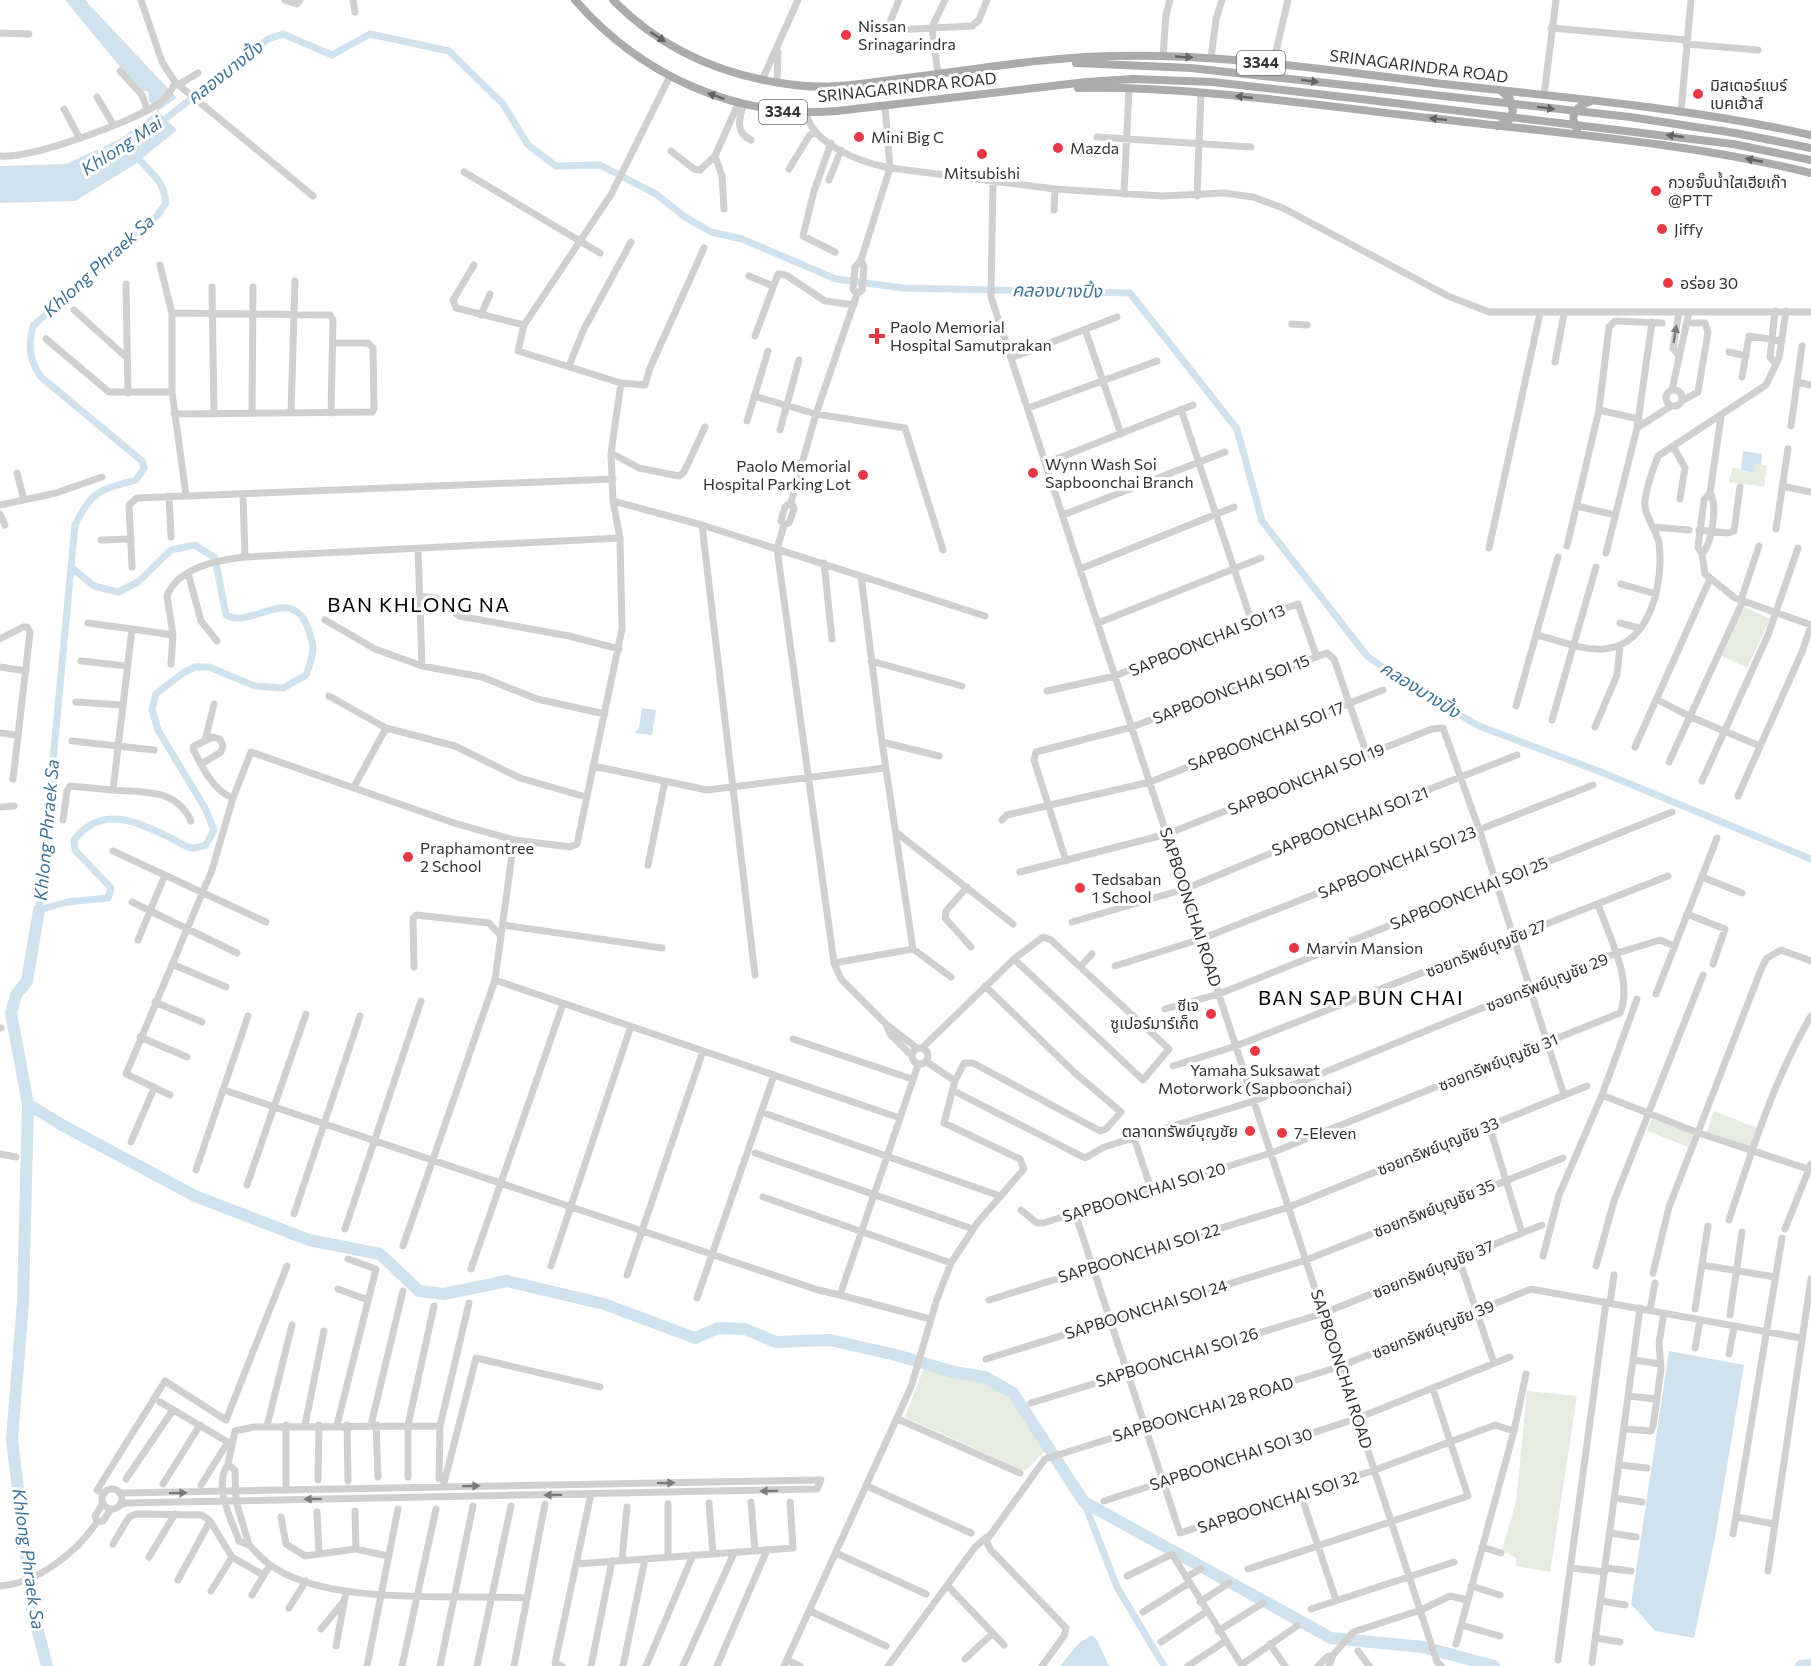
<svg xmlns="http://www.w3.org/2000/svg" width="1811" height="1666" font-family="Commissioner,'Noto Sans Thai',sans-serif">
<rect width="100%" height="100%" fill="#fff"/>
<path fill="#e6ecdf" d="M1755 464 1767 466 1764 487 1729 482 1732 469 1736 467 1742 471 1754 473Z
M1744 607 1770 619 1747 668 1722 656Z
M1714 1111 1757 1128 1749 1149 1706 1133Z
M1652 1119 1693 1134 1688 1147 1647 1131Z
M924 1368C949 1373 986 1375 1005 1392 1022 1407 1033 1432 1045 1451L1025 1471 905 1417Z
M1527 1391 1577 1396 1550 1572 1516 1566V1558L1502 1550 1516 1502Z"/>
<path fill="#cfe2ee" d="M65 0H85L177 98 158 111 177 130 134 165 75 201 0 203V166L66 164 120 139 158 111 149 101 148 91H140Z
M1743 451 1762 454 1761 465 1755 464 1754 473 1741 470Z
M642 708 656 710 652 735 634 733 639 728Z
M1669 1351 1744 1365 1715 1538 1694 1638 1655 1631 1631 1604Z
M1092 1635 1097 1640 1109 1666H1060L1079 1643Z"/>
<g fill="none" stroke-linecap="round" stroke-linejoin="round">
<path stroke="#cfe2ee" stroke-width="7" d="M160 123 268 39 283 34 332 55 370 34 449 51 503 104 528 145 556 166 600 165 656 194 685 217 711 232 742 239 836 279 903 288 1130 293 1237 429 1262 521 1367 656 1409 686 1479 726 1601 772 1811 859
M72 568 94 586 118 592 138 582 171 550 195 545 215 558 226 615C250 630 290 584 307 626 316 648 314 654 306 675L283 688 255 686 209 667H195L183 673 156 694 152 709 158 730 205 808 214 830 206 845C202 846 196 848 192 848 185 847 177 841 171 838 137 822 102 804 74 840L75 850 111 888 108 898 67 902 39 910 75 525C92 490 100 490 136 480L144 468 142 461 41 377C29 359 28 347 33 326L157 216 166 203C163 178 154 178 140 160
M1084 1502 1117 1587 1164 1666"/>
<path stroke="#cfe2ee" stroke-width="12" d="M39 910 27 981 16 995 11 1013 28 1104 23 1302 12 1439 32 1608 47 1666
M28 1104 62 1125 195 1196 309 1240 380 1254 419 1291 444 1294 507 1281 604 1304 695 1338 718 1328 745 1329 776 1342 830 1340 896 1355 954 1372 985 1377 1013 1393 1084 1502 1331 1638 1423 1647 1494 1666
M1801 1666 1811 1665"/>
<path stroke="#d0d0d0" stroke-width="7" d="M141 0 162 62 175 82 313 196
M285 0 297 4 300 0
M353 0 355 12
M899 0 890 22 891 28 895 30 972 26 979 20 987 0
M1551 28 1687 40
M0 33 29 34
M1686 44 1758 50
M1163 56 1166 15 1170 0
M1211 58 1216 19 1222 0
M1273 64 1288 0
M120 71 142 95 147 109
M938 75 932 27 945 0
M670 76 612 193 524 325 518 351 621 383 645 385 650 368 704 248
M762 80 798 0
M777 83 778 52
M178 85 198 73
M1544 95 1556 0
M97 97 113 124
M743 106C739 120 735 132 751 140
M64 109 79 137
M1681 112 1691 0
M806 114C815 146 860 162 890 168L1055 189 1162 196 1224 193 1253 197 1283 208 1448 296 1489 312H1811
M1097 137 1251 147
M831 143 814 191 803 236 835 252
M671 151 694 169 700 170 715 156 738 104
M0 156C31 159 132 122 158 104 165 99 172 91 175 82
M715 156 722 176 724 209
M789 169 809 136 815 132
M464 172 600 253
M829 180 841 150
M993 180 991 297 1437 1662 1441 1666
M1124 194 1129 88
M1197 196 1201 93
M1054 210 1055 189
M861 260 864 267 862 290 857 294 816 414 791 502 785 507 781 521 784 525 777 549 834 963 841 979 886 1024 890 1034 911 1055
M160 265 172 313V392L186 495
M474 265 453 300 456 308 524 325
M749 276 773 286
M126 284 128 393
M212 287 214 414
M857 294 853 289 855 267 861 260 890 168 885 106
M74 310 126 357
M172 313 330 315 333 320 331 413
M481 315 490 294
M1292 324 1307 325
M1085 329 1121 434
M755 336 778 274 786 275 825 301 854 305
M46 339 109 392H172
M1729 352 1746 356
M1678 355 1673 348 1679 312
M1011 358 1117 317
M1555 362 1564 314
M1775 363 1770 357 1775 311
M569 366 583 331 631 242
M1742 377 1749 336 1782 341
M1797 382 1811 385
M1666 398a8 8 0 1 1 16 0a8 8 0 1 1-16 0Z
M1672 390 1689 312
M754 396 816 414 905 428 943 550
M1682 401 1698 392 1708 332 1705 323H1691
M1028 408 1157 361
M1181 409 1251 620
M1599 410 1639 419
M252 413 253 287
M291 413 295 281
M174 414 372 412 374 409 373 348 368 343H333
M1721 417 1710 493 1704 500 1698 547 1702 554 1705 574 1735 598 1811 625
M747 421 768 351
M1791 426 1802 346
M1637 428 1652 322
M780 430 799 360
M1673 446 1685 468 1680 499
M611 453 639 468 679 476 684 472 705 427
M1046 463 1193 405
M17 473 24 500
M1782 486 1811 492
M243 494 245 557
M169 496 171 537
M613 501 702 525 985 616
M0 505 56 493 102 477
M1577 506 1615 515
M0 514 5 525
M1063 515 1225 452
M702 525 755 975
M784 525 789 523 794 509 791 502
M1654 527 1689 530
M1776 529 1788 449
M1699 530 1728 533 1734 531 1740 487
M101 540 131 539
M1567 546 1599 410 1609 327 1615 321 1662 323
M1489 548 1540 313
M418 549 422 666 482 677 537 699 605 714
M1606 553 1637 428 1671 406
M1702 554C1712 543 1718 505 1710 493
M824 563 832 639
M132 567 129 505 137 498 613 479
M1080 569 1234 507
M188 573 201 621 217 641
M1621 584 1656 594
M420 596 436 598 459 616 569 636 619 649
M1741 600 1759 546
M325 620 375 649 422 666
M88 623 132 629
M1098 623 1261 558
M1620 623 1639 628
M1537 635C1557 640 1583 651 1604 649 1651 646 1664 581 1659 543 1656 529 1643 514 1645 500 1647 485 1653 469 1658 456L1766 385 1779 358 1786 311
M0 639 23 627H27L30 632 13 779
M81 661 127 666
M871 661 962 686
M171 664 173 635
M0 667 26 671
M1047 691 1115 676 1251 620 1298 604 1316 655
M329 696 386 728
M1656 699 1691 717 1760 746
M76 702 122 705
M1516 706 1558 557
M1552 720 1596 567
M1595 727 1617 675 1620 646
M0 733 17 735
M72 741 154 750
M205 741 214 704
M882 742 939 756
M1635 747 1710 579
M1669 762 1743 601
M201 764 221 752 223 746 220 739 213 737 194 746 193 749C202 767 214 792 233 798
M593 766 707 790 885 768
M1702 781 1768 635 1798 548
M354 787 386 728 455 746 520 778 586 797
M1738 796 1802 652 1811 625
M0 807 14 806
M63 820 67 791 70 786 113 790
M1002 820 1007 815 1150 782 1383 690
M191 821C176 788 145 793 113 790L132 629 173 635 167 596C178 567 218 560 245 557L620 538
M897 833 1013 924
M113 851 266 922
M1066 861 1034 760 1036 752 1132 727 1327 653 1334 659 1367 755
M648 865 665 781
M1020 872 1167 834 1432 729 1443 728 1479 829 1564 1095
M1702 877 1742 893
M967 887 946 911 945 918 971 947
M132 902 237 953
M1687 914 1725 929 1713 964
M1072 922 1185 889 1348 821 1517 755
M503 925 662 948
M138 940 165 875
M913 949 951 977
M834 963 913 949 882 742 861 576
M172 964 226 987
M1115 966 1201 939 1593 785
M414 967 413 918 416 915 489 923 501 936
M1080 967 1092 954
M495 980 900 1118
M1656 994 1717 838
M155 1002 202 1022
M1165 1009 1219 994 1672 812
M886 1024 917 1048
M0 1028H1
M140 1037 187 1057
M793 1039 912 1079
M912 1056a8 8 0 1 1 16 0a8 8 0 1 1-16 0Z
M922 1048 1014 959 1043 937 1051 940 1169 1049 1143 1080 1014 959
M927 1062 955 1081
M1173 1066 1236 1046 1668 876
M224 1090 818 1290 840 1295 918 1065
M958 1093 1085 1158 1104 1147 1254 1101 1614 954 1660 940 1674 946
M170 1095 126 1074 212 870 233 798 251 752 454 823 514 840
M1602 1095 1696 1132 1811 1170
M767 1114 1000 1196
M1489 1125 1522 1233
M1134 1138 1151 1189
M131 1142 154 1088
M755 1153 973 1229
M0 1154 16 1157
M196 1170 248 1016
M247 1185 306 1014
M763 1197 951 1263
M1021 1210 1037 1223H1043L1271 1153 1620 1013C1634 981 1608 935 1598 904
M1075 1213 1180 1533 1375 1470 1495 1425 1514 1431
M294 1214 360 1016
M1729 1220C1752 1150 1774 1079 1811 1016
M345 1229 421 1001
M1785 1229 1811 1164
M403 1246 495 980 514 840 570 847 577 844 622 629 620 538 613 501 611 453 621 383
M1543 1256 1559 1195 1602 1095 1637 999
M1459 1259 1494 1363
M1702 1265 1775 1277
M551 1266 631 1026
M1596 1266 1614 1201 1703 975
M471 1269 563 1004
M1653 1273 1669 1207 1762 967 1767 958 1781 950 1811 961
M627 1275 703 1051
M338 1289 368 1300
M840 1295 930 1319
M697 1298 774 1075
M989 1300 1289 1207 1587 1086
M1610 1303 1614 1275
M1695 1309 1708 1226
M1650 1310 1655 1283
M1730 1315 1742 1232
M1695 1348 1700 1320
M1729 1354 1734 1327
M986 1359 1306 1260 1563 1158
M1634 1360 1661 1364
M1629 1396 1657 1399
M160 1402 231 1444
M1031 1403 1324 1313 1542 1225
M898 1419 1020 1473
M286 1425V1484
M305 1425 324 1331
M337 1425 376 1269 348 1259
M347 1425 348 1481
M371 1425 403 1291
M376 1425 378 1477
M267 1426 292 1325
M440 1426 469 1303
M1625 1429 1651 1431 1653 1426 1661 1369 1659 1343 1664 1313
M228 1464 235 1431 254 1427 440 1426 439 1479
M228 1464 235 1470 236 1501 249 1545 239 1541C231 1518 213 1487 228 1464Z
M1620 1465 1647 1468
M408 1477V1425L434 1306
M126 1479 173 1410
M318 1480 319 1425
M163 1484 200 1425
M201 1485 228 1442
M867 1486 971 1533
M443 1487 476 1358 600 1387
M102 1499a10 10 0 1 1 20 0a10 10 0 1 1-20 0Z
M120 1493 821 1480 817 1489 127 1503 120 1505
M104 1494 97 1490 165 1381 226 1420 287 1266
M1301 1495 1336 1600
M1615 1498 1642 1502
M1104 1501 1358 1418 1510 1357
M751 1502 755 1551
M709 1503 713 1554
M355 1511 356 1549
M317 1512 319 1554
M281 1517 286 1544 305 1556 356 1549 388 1556
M1737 1517 1774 1524
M97 1522 103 1521 111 1509
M1610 1533 1636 1537
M1733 1534 1782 1238
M113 1544 129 1517 136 1514 202 1515 210 1521 232 1557 263 1575
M249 1545C255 1551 262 1559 269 1564 325 1607 457 1594 527 1598
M1482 1547 1501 1553
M836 1553 926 1594
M149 1557 175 1514
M668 1557V1504
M622 1560 627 1507
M576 1564 793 1548 790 1502
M1571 1568 1605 1572
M1606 1568 1631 1571
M1248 1569 1468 1496 1433 1389
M1768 1571 1811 1279
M1127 1576 1172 1554 1242 1666
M1186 1577 1201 1569
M178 1580 210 1521
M0 1586C38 1583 76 1553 97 1522L95 1516 103 1503
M948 1586 1004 1645
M1471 1586 1500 1595
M211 1591 232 1557
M252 1595 270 1565
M1601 1601 1625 1605
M1200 1602 1229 1583
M289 1608 306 1581
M1311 1609 1454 1562
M810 1611 886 1646
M1143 1612 1189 1583
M1461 1625 1500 1636
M321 1629 344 1601
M1218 1631 1263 1603
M1596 1638 1620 1642
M1161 1642 1206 1612
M1270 1644 1285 1666
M1456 1644 1514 1431 1526 1374
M336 1646 346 1592
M1358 1651 1369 1666
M965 1659 993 1633
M787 1660 800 1666
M1558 1660 1606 1302
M1592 1662 1640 1308
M1241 1665 1297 1626
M367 1666 398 1509
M402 1666 436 1509
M440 1666 473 1506
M477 1666 511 1506
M514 1666 545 1504
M562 1666 555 1663 591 1494
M591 1666 612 1561
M623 1666 645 1559
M646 1666 693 1555
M683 1666 734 1553
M717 1666 767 1550
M784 1666 911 1387 937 1299 951 1263 978 1222 1024 1169 1020 1159 944 1123 955 1081 964 1063H973L1100 1131 1106 1129 1121 1112 1075 1073 985 986
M888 1666 975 1547 987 1537
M1042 1666 1064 1636 1066 1628 991 1550 986 1541 1045 1459 1341 1366 1531 1289 1801 1338
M1188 1666 1224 1642
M1318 1666 1327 1657 1333 1655
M1329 1666 1333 1655 1353 1632 1421 1610 1450 1596 1467 1600"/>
<path stroke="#ababab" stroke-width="8" d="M575 0C641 76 737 119 837 111L1086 82 1133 79 1213 82 1361 99
M613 0C660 48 721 75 787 84 824 90 861 84 898 79 969 71 1041 57 1112 56 1224 53 1334 71 1444 84 1567 98 1691 108 1811 135
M1076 63 1191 68 1363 87
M1078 88C1195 86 1313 105 1430 118 1557 133 1686 142 1811 173
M1497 126 1509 120 1513 111 1510 99 1500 90
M1577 129C1568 115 1577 106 1591 101
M1735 133 1811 148
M1733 144 1811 160"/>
<path stroke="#ababab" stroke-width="8" d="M1363 87 1630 117 1735 133
M1361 99 1733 144"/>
</g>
<defs><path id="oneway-solid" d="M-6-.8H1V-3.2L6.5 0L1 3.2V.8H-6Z" transform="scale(1.5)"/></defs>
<g fill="#636363">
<use href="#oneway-solid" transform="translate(658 37) rotate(33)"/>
<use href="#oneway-solid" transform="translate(1184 57) rotate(3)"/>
<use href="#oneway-solid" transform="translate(1310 81) rotate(7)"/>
<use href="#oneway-solid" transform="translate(716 96) rotate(-160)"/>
<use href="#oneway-solid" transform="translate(1244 97) rotate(-174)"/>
<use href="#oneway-solid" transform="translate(1546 108) rotate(7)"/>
<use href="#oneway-solid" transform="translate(1438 119) rotate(-174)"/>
<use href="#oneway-solid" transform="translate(1675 136) rotate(-172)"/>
<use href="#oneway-solid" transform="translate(1754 160) rotate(-169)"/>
</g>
<g fill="#7a7a7a">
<use href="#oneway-solid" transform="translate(1675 334) rotate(-81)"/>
<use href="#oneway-solid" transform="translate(666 1483) rotate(-1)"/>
<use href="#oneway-solid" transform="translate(471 1486) rotate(-1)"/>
<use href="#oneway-solid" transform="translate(769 1491) rotate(179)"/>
<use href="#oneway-solid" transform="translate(178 1493) rotate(-1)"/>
<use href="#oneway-solid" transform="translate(553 1495) rotate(179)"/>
<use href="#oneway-solid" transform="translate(313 1499) rotate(179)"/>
</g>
<g fill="#e63946" stroke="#fff" stroke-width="2">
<circle cx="846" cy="35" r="6"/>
<circle cx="1698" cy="94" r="6"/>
<circle cx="859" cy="137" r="6"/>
<circle cx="1058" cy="148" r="6"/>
<circle cx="982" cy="154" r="6"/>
<circle cx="1656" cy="191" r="6"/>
<circle cx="1662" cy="229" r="6"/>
<circle cx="1668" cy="283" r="6"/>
<path d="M874 327h6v6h6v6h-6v6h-6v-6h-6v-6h6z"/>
<circle cx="1033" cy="473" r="6"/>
<circle cx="863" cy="475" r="6"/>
<circle cx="408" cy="857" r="6"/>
<circle cx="1080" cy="888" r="6"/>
<circle cx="1294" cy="948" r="6"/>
<circle cx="1211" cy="1014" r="6"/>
<circle cx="1255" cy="1051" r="6"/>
<circle cx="1250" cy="1131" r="6"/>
<circle cx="1282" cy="1133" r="6"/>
</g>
<g text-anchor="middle" stroke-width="6" stroke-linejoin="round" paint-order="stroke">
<g fill="#fff" stroke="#707070" stroke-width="1.5">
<rect x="1237" y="51" width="48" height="24" rx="4.5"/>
<rect x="759" y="100" width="48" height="24" rx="4.5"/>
</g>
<g font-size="15" font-weight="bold" fill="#333">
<text x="1261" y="68">3344</text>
<text x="783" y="117">3344</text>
</g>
<g font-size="16" fill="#333" stroke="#fff" text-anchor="start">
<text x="858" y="32">Nissan<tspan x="858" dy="18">Srinagarindra</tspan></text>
<text x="1710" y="91">มิสเตอร์แบร์<tspan x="1710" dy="18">เบคเฮ้าส์</tspan></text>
<text x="871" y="143">Mini Big C</text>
<text x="1070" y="154">Mazda</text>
<text x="982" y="179" text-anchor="middle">Mitsubishi</text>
<text x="1668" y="188">กวยจั๊บน้ำใสเฮียเก๊า<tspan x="1668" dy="18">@PTT</tspan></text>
<text x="1674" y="235">Jiffy</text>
<text x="1680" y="289">อร่อย 30</text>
<text x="890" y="333">Paolo Memorial<tspan x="890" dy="18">Hospital Samutprakan</tspan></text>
<text x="1045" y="470">Wynn Wash Soi<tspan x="1045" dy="18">Sapboonchai Branch</tspan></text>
<text x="851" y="472" text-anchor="end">Paolo Memorial<tspan x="851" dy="18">Hospital Parking Lot</tspan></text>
<text x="420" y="854">Praphamontree<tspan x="420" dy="18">2 School</tspan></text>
<text x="1092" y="885">Tedsaban<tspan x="1092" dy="18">1 School</tspan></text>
<text x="1306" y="954">Marvin Mansion</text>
<text x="1199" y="1011" text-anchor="end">ซีเจ<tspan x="1199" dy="18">ซูเปอร์มาร์เก็ต</tspan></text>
<text x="1255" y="1076" text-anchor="middle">Yamaha Suksawat<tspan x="1255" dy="18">Motorwork (Sapboonchai)</tspan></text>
<text x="1238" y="1137" text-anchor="end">ตลาดทรัพย์บุญชัย</text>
<text x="1294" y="1139">7-Eleven</text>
</g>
<g font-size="16" fill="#333" stroke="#fff">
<text transform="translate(1419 66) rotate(7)" y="6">SRINAGARINDRA ROAD</text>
<text transform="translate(907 87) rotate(-6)" y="6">SRINAGARINDRA ROAD</text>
<text transform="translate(1207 640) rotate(-22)" y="6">SAPBOONCHAI SOI 13</text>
<text transform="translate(1231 689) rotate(-21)" y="6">SAPBOONCHAI SOI 15</text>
<text transform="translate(1266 736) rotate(-21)" y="6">SAPBOONCHAI SOI 17</text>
<text transform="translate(1306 779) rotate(-22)" y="6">SAPBOONCHAI SOI 19</text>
<text transform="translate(1350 821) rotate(-21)" y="6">SAPBOONCHAI SOI 21</text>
<text transform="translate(1397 862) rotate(-22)" y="6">SAPBOONCHAI SOI 23</text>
<text transform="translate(1469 893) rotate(-22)" y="6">SAPBOONCHAI SOI 25</text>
<text transform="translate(1191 907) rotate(72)" y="6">SAPBOONCHAI ROAD</text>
<text transform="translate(1486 948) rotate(-22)" y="6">ซอยทรัพย์บุญชัย 27</text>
<text transform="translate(1547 982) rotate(-22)" y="6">ซอยทรัพย์บุญชัย 29</text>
<text transform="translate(1498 1062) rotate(-22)" y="6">ซอยทรัพย์บุญชัย 31</text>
<text transform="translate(1438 1146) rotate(-22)" y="6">ซอยทรัพย์บุญชัย 33</text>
<text transform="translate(1144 1192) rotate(-17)" y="6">SAPBOONCHAI SOI 20</text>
<text transform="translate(1434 1208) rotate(-22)" y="6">ซอยทรัพย์บุญชัย 35</text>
<text transform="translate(1139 1253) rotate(-17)" y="6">SAPBOONCHAI SOI 22</text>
<text transform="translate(1433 1269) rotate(-22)" y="6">ซอยทรัพย์บุญชัย 37</text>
<text transform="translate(1146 1309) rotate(-17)" y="6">SAPBOONCHAI SOI 24</text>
<text transform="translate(1433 1329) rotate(-22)" y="6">ซอยทรัพย์บุญชัย 39</text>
<text transform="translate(1177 1357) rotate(-17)" y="6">SAPBOONCHAI SOI 26</text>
<text transform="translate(1342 1369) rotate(72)" y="6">SAPBOONCHAI ROAD</text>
<text transform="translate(1203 1409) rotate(-17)" y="6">SAPBOONCHAI 28 ROAD</text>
<text transform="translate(1231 1459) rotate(-18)" y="6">SAPBOONCHAI SOI 30</text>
<text transform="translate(1278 1502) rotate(-18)" y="6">SAPBOONCHAI SOI 32</text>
</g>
<g font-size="18" font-style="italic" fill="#3f7597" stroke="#fff">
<text transform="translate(225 73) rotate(-38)" y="6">คลองบางปิ้ง</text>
<text transform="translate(122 146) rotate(-33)" y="6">Khlong Mai</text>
<text transform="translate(99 266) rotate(-42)" y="6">Khlong Phraek Sa</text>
<text transform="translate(1057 291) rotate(1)" y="6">คลองบางปิ้ง</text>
<text transform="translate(1420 690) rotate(32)" y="6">คลองบางปิ้ง</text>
<text transform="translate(47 830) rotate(-85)" y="6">Khlong Phraek Sa</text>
<text transform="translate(28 1559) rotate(82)" y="6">Khlong Phraek Sa</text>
</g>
<g font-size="20" letter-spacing="1.5" fill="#000" stroke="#fff">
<text x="419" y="612">BAN KHLONG NA</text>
<text x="1361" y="1005">BAN SAP BUN CHAI</text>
</g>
</g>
</svg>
